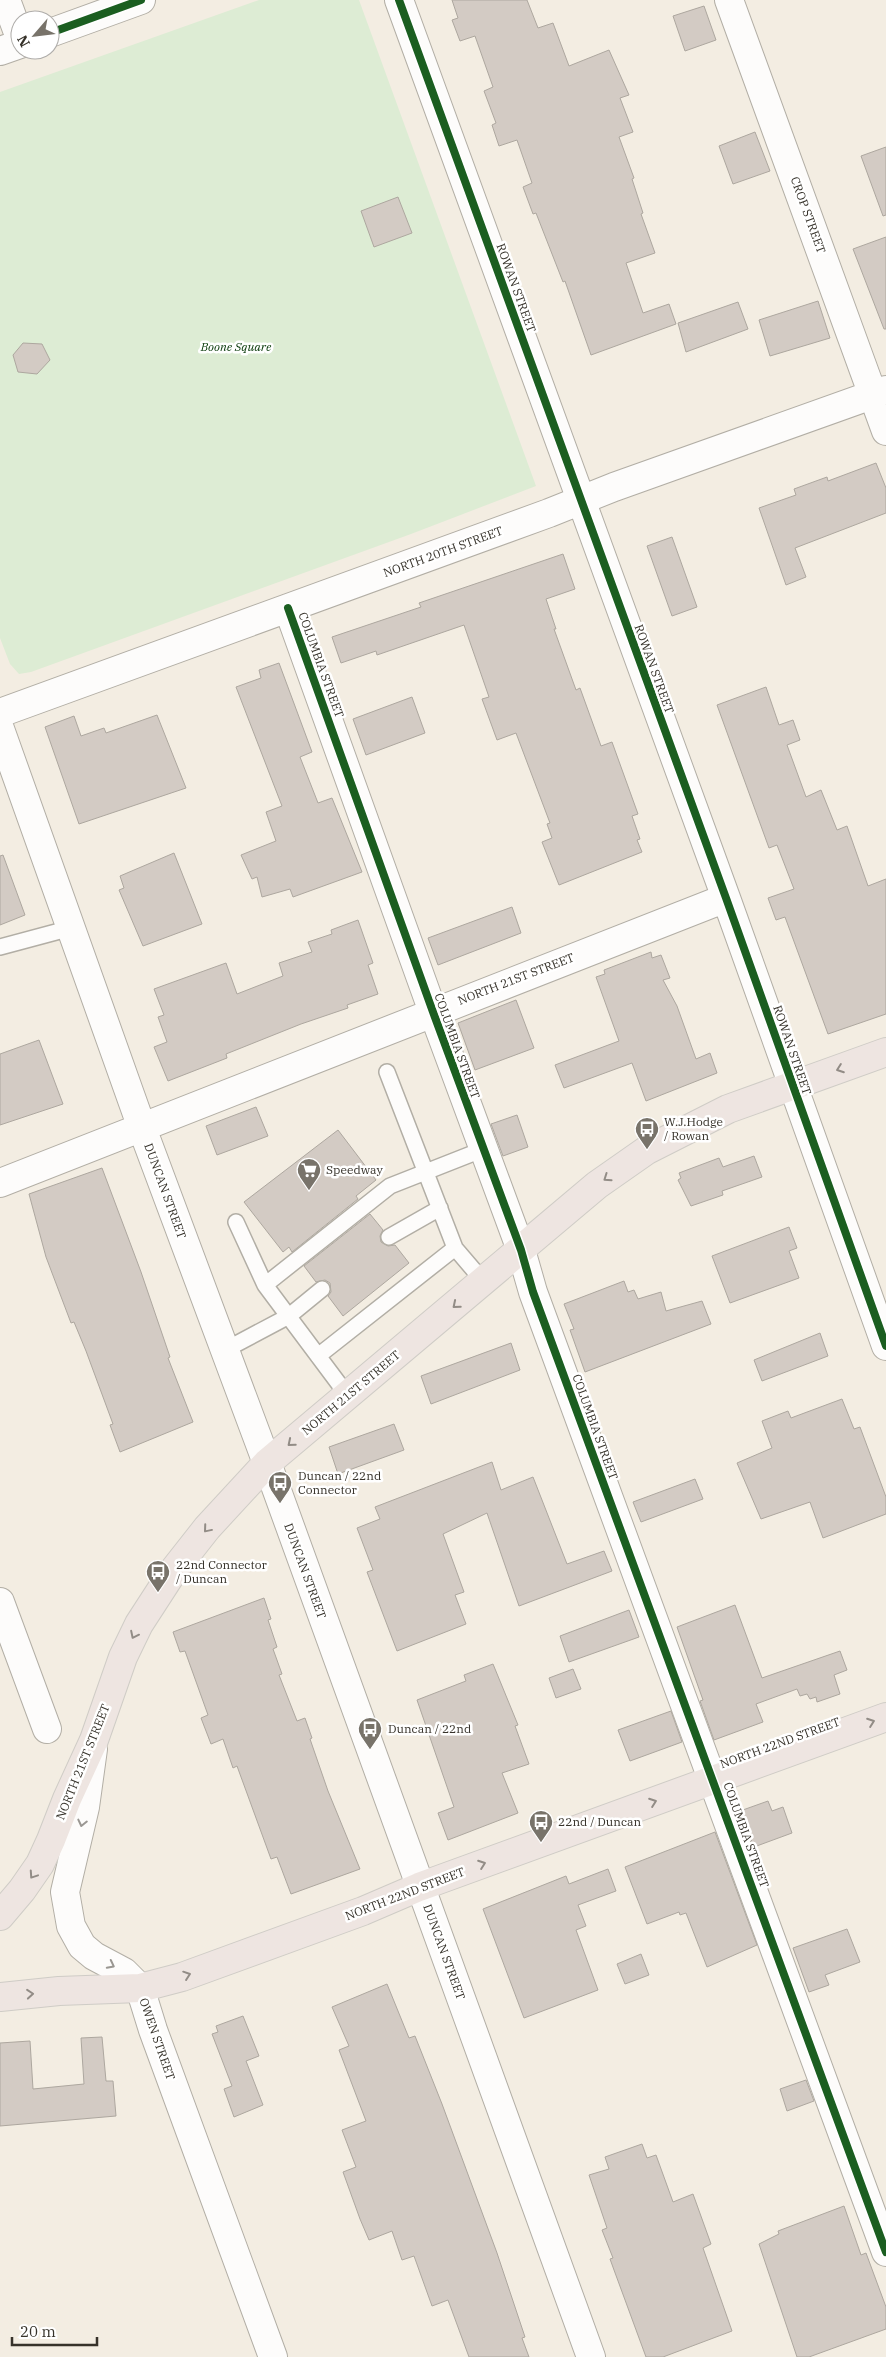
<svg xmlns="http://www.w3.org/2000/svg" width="886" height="2357" font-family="'IBM Plex Serif',serif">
<rect width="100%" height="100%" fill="#f3ede2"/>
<path fill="#ddecd4" d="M259 0H359L536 486 411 534 31 672 19 674 10 664 0 638V92Z"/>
<path fill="#d3cbc4" stroke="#ada79f" d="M452 0H527L538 28 553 23 569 66 609 50 629 95 620 98 633 132 619 137 634 178 632 179 643 213 641 214 655 253 626 263 643 313 669 304 676 324 591 355 565 281 563 282 536 213 533 214 523 187 532 183 517 140 499 146 492 125 496 123 484 91 493 87 475 36 460 41 452 20 458 18Z
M704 6 716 40 685 51 673 16Z
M755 132 770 171 733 184 719 146Z
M886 147V215L883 216 861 156Z
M398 197 412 233 374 247 361 211Z
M886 237V329H884L853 249Z
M818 301 830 338 770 356 759 320Z
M738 302 748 329 686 352 678 323Z
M23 343 42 344 50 360 37 374 18 372 13 355Z
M876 463 886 488V513L795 548 806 577 786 585 759 508 796 495 794 489 827 477 828 481Z
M672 537 697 607 672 616 647 546Z
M563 554 575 589 546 599 556 629H554L576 690 580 688 601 746 612 742 638 814 632 816 640 839 637 840 642 852 559 885 542 842 552 838 547 824 550 823 516 733 497 740 482 699 489 697 464 625 377 655 376 651 341 663 332 637 421 607 419 603Z
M279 663 312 752 300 757 318 803 332 798 362 872 293 897 290 889 262 897 257 877 252 879 241 855 276 841 266 812 282 806 236 687 261 678 259 670Z
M766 687 779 725 793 720 800 740 787 745 806 797 821 790 837 830 847 826 868 886 886 879V1014L828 1034 785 917 776 920 768 898 794 889 777 845 769 848 717 705Z
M412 697 425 733 366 755 353 719Z
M157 715 186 788 79 824 45 727 74 716 81 736 104 728 106 733Z
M174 853 202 924 143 946 119 890 124 888 120 876Z
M3 855 25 915 0 925V856Z
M512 907 521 933 438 965 428 938Z
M358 920 373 963 368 965 378 994 347 1005 348 1008 301 1024 226 1054 227 1058 168 1081 154 1047 167 1042 158 1017 164 1015 154 989 226 963 237 994 283 976 279 963 312 952 308 942 332 934 331 930Z
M651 952 652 958 661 955 670 978 663 980 677 1006 696 1059 710 1053 717 1073 646 1101 632 1063 564 1088 555 1065 619 1041 596 977 605 974 604 970Z
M516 1000 534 1048 475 1070 458 1023Z
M39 1040 63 1104 0 1125V1054Z
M256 1107 268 1136 217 1155 206 1126Z
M517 1115 528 1147 503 1156 491 1124Z
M338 1130 376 1180 356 1196 358 1199 292 1252 289 1247 283 1252 244 1202Z
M754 1156 762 1177 722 1191 723 1195 691 1206 678 1180 681 1178 679 1173 719 1158 723 1167Z
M102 1168 141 1272 170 1357 168 1358 193 1422 120 1452 110 1425 113 1424 86 1351 74 1322 71 1323 46 1257 29 1194Z
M370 1214 383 1230 380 1236 381 1242 388 1246 395 1245 409 1263 343 1316 328 1296 331 1292 330 1283 325 1280 316 1282 304 1266Z
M789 1227 797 1248 789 1251 799 1278 730 1303 712 1256Z
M624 1281 628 1292 634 1290 638 1299 661 1292 666 1311 702 1301 711 1324 585 1372 570 1330 574 1329 564 1304Z
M820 1333 828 1356 762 1381 754 1360Z
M511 1343 520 1370 431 1404 421 1376Z
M842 1399 854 1429 860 1427 886 1497V1514L823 1538 810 1502 761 1519 737 1463 772 1448 762 1421 788 1411 791 1418Z
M394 1424 404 1450 338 1474 329 1447Z
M492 1462 501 1490 533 1477 567 1564 604 1551 612 1571 519 1606 487 1513 443 1534 464 1592 455 1595 466 1624 397 1651 367 1572 373 1570 357 1528 380 1519 375 1507Z
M695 1479 703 1499 641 1522 633 1502Z
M264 1598 271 1619 268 1620 277 1647 273 1649 282 1674 279 1675 297 1721 305 1718 312 1738 310 1739 328 1791 360 1869 291 1894 277 1857 271 1859 237 1766 233 1768 223 1739 211 1744 201 1718 208 1715 185 1651 180 1652 173 1632Z
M735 1605 762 1678 840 1651 847 1670 834 1675 840 1694 817 1702 816 1697 810 1699 807 1694 800 1696 797 1689 756 1704 763 1722 714 1740 700 1701 703 1700 677 1627Z
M629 1610 639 1637 569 1662 560 1636Z
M493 1664 518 1725 515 1726 529 1764 502 1773 518 1813 448 1840 438 1813 454 1807 417 1700 466 1681 464 1675Z
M573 1669 581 1689 556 1698 549 1678Z
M671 1711 682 1742 630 1761 618 1730Z
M768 1801 772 1811 783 1807 792 1833 754 1847 740 1811Z
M715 1832 757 1945 707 1967 686 1913 680 1915 679 1912 647 1924 625 1867Z
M608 1869 616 1891 578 1905 586 1926 576 1930 598 1990 524 2018 483 1909 566 1876 569 1884Z
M847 1929 860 1962 825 1975 829 1985 809 1992 793 1948Z
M641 1954 649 1975 625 1984 617 1964Z
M387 1984 409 2038 415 2036 442 2104 497 2253 525 2337 522 2338 529 2357H469L448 2300 432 2306 414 2256 402 2260 392 2231 369 2240 360 2219 343 2172 356 2167 342 2130 366 2121 339 2050 349 2046 332 2007Z
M243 2016 259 2056 246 2061 263 2105 234 2117 224 2089 232 2086 212 2034 218 2032 216 2026Z
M102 2037 106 2081H113L116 2116 0 2126V2043L30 2041 33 2089 84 2084 81 2038Z
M806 2080 814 2101 787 2111 780 2089Z
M642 2144 647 2158 656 2155 673 2202 693 2194 711 2244 703 2248 732 2331 663 2357H646L614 2270 610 2259 613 2258 602 2230 607 2228 589 2175 609 2169 605 2157Z
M844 2206 861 2255 866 2253 886 2307V2329L809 2357H797L759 2244 779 2234 778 2231Z"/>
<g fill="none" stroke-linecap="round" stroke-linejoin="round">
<g stroke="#b2aea5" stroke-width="18">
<path id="lane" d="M0 947 71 928
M387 1072 455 1248 484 1282
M236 1222 265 1285
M389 1237 440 1208
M225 1350 289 1316 322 1289
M318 1356 455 1248
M348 1396 265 1285 390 1186 484 1149"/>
</g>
<g stroke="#b2aea5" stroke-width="30">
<path id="street" d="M6 0 20 38
M399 0 726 898 886 1346
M729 0 886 431
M50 33 141 0
M0 51 20 44
M288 608 433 1012 521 1250 533 1292 886 2252
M0 713 549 513 614 487 886 390
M0 729 142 1128 267 1463 591 2357
M0 1183 726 898
M0 1602 47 1729
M93 1749 85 1807 65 1892 71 1926 82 1946 94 1956 124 1972 140 1988 153 2030 273 2357"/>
</g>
<g stroke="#cfccc6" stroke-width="30">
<path id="primary" d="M0 1916 22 1890 40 1864 51 1840 67 1799 94 1740 123 1657 139 1624 174 1570 207 1528 267 1463 597 1185 647 1150 728 1109 886 1052
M0 1997 59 1991 140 1988 182 1977 363 1911 419 1887 886 1717"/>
</g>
<use href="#lane" stroke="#fdfcfb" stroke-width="15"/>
<use href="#street" stroke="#fdfcfb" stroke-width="28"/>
<use href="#primary" stroke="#eee5e1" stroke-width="28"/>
<g stroke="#fff" stroke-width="11">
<path id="cycleway" d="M399 0 726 898 886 1346
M50 33 141 0
M288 608 433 1012 521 1250 533 1292 886 2252"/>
</g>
<use href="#cycleway" stroke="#1b5e20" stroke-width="8"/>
</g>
<defs><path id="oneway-chevron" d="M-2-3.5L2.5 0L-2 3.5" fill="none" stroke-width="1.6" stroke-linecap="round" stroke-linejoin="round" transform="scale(1.25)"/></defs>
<g stroke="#928c86">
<use href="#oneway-chevron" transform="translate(840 1069) rotate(160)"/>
<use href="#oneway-chevron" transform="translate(607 1178) rotate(145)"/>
<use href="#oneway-chevron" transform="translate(456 1305) rotate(140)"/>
<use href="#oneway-chevron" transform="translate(291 1443) rotate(140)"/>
<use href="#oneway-chevron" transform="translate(207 1529) rotate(130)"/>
<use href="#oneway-chevron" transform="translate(134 1635) rotate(116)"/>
<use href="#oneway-chevron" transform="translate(871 1722) rotate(-20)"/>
<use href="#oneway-chevron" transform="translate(653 1802) rotate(-20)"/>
<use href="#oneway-chevron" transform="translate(482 1864) rotate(-20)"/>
<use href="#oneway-chevron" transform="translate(33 1875) rotate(124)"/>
<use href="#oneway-chevron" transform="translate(187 1975) rotate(-19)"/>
<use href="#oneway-chevron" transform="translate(30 1994) rotate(-5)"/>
</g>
<g stroke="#9a9792">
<use href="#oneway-chevron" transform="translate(82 1823) rotate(103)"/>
<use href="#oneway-chevron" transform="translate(111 1965) rotate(27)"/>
</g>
<defs>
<g id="bus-pin" transform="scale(1.25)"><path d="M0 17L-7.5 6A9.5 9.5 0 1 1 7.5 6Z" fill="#78736a" stroke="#fff"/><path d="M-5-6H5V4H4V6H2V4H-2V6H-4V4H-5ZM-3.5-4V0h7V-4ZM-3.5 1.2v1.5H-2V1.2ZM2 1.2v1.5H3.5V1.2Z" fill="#fff"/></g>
<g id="supermarket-pin" transform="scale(1.25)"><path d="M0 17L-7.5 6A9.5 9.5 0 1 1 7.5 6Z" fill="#78736a" stroke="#fff"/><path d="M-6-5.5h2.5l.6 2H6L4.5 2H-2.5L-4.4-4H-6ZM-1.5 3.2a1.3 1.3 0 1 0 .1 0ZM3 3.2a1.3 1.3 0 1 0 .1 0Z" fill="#fff"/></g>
</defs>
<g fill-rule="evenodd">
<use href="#bus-pin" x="647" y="1129"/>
<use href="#supermarket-pin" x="309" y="1170"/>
<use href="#bus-pin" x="280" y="1483"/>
<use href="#bus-pin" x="158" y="1572"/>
<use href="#bus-pin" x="370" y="1729"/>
<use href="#bus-pin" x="541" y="1822"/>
</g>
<g text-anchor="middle" stroke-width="5" stroke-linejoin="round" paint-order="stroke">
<g font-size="12" fill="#36322a" stroke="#fff">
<text transform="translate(808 215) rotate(70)" y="4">CROP STREET</text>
<text transform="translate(516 288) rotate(70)" y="4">ROWAN STREET</text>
<text transform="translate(443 552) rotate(-20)" y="4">NORTH 20TH STREET</text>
<text transform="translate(321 665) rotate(70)" y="4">COLUMBIA STREET</text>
<text transform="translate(654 669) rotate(70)" y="4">ROWAN STREET</text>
<text transform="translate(516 979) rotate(-21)" y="4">NORTH 21ST STREET</text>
<text transform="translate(457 1046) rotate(70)" y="4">COLUMBIA STREET</text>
<text transform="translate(792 1050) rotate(71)" y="4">ROWAN STREET</text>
<text transform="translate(165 1191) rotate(70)" y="4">DUNCAN STREET</text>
<text transform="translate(351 1393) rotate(-40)" y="4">NORTH 21ST STREET</text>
<text transform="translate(595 1427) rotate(70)" y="4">COLUMBIA STREET</text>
<text transform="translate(305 1571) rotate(70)" y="4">DUNCAN STREET</text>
<text transform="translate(780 1743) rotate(-20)" y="4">NORTH 22ND STREET</text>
<text transform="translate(83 1762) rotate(-68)" y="4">NORTH 21ST STREET</text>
<text transform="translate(746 1835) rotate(70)" y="4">COLUMBIA STREET</text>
<text transform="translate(405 1894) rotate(-21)" y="4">NORTH 22ND STREET</text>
<text transform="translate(444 1952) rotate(70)" y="4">DUNCAN STREET</text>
<text transform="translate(157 2039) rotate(71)" y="4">OWEN STREET</text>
</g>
<g font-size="12" font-style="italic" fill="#043605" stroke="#fff">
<text x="236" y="351">Boone Square</text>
</g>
<g font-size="12" fill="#36322a" stroke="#fff" text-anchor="start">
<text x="664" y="1126">W.J.Hodge<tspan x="664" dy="14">/ Rowan</tspan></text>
<text x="326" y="1174">Speedway</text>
<text x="298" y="1480">Duncan / 22nd<tspan x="298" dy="14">Connector</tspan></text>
<text x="176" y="1569">22nd Connector<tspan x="176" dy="14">/ Duncan</tspan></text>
<text x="388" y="1733">Duncan / 22nd</text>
<text x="558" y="1826">22nd / Duncan</text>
</g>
</g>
<g transform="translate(35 35) rotate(242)"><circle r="24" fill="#ffffff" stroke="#afadaa"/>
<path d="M0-4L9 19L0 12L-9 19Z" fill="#78736a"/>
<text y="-8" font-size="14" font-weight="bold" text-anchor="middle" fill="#36322a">N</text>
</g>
<path d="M12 2337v8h85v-8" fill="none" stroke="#36322a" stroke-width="2.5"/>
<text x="20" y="2337" font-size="15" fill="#36322a" stroke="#ffffff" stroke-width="4" paint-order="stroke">20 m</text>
</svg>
